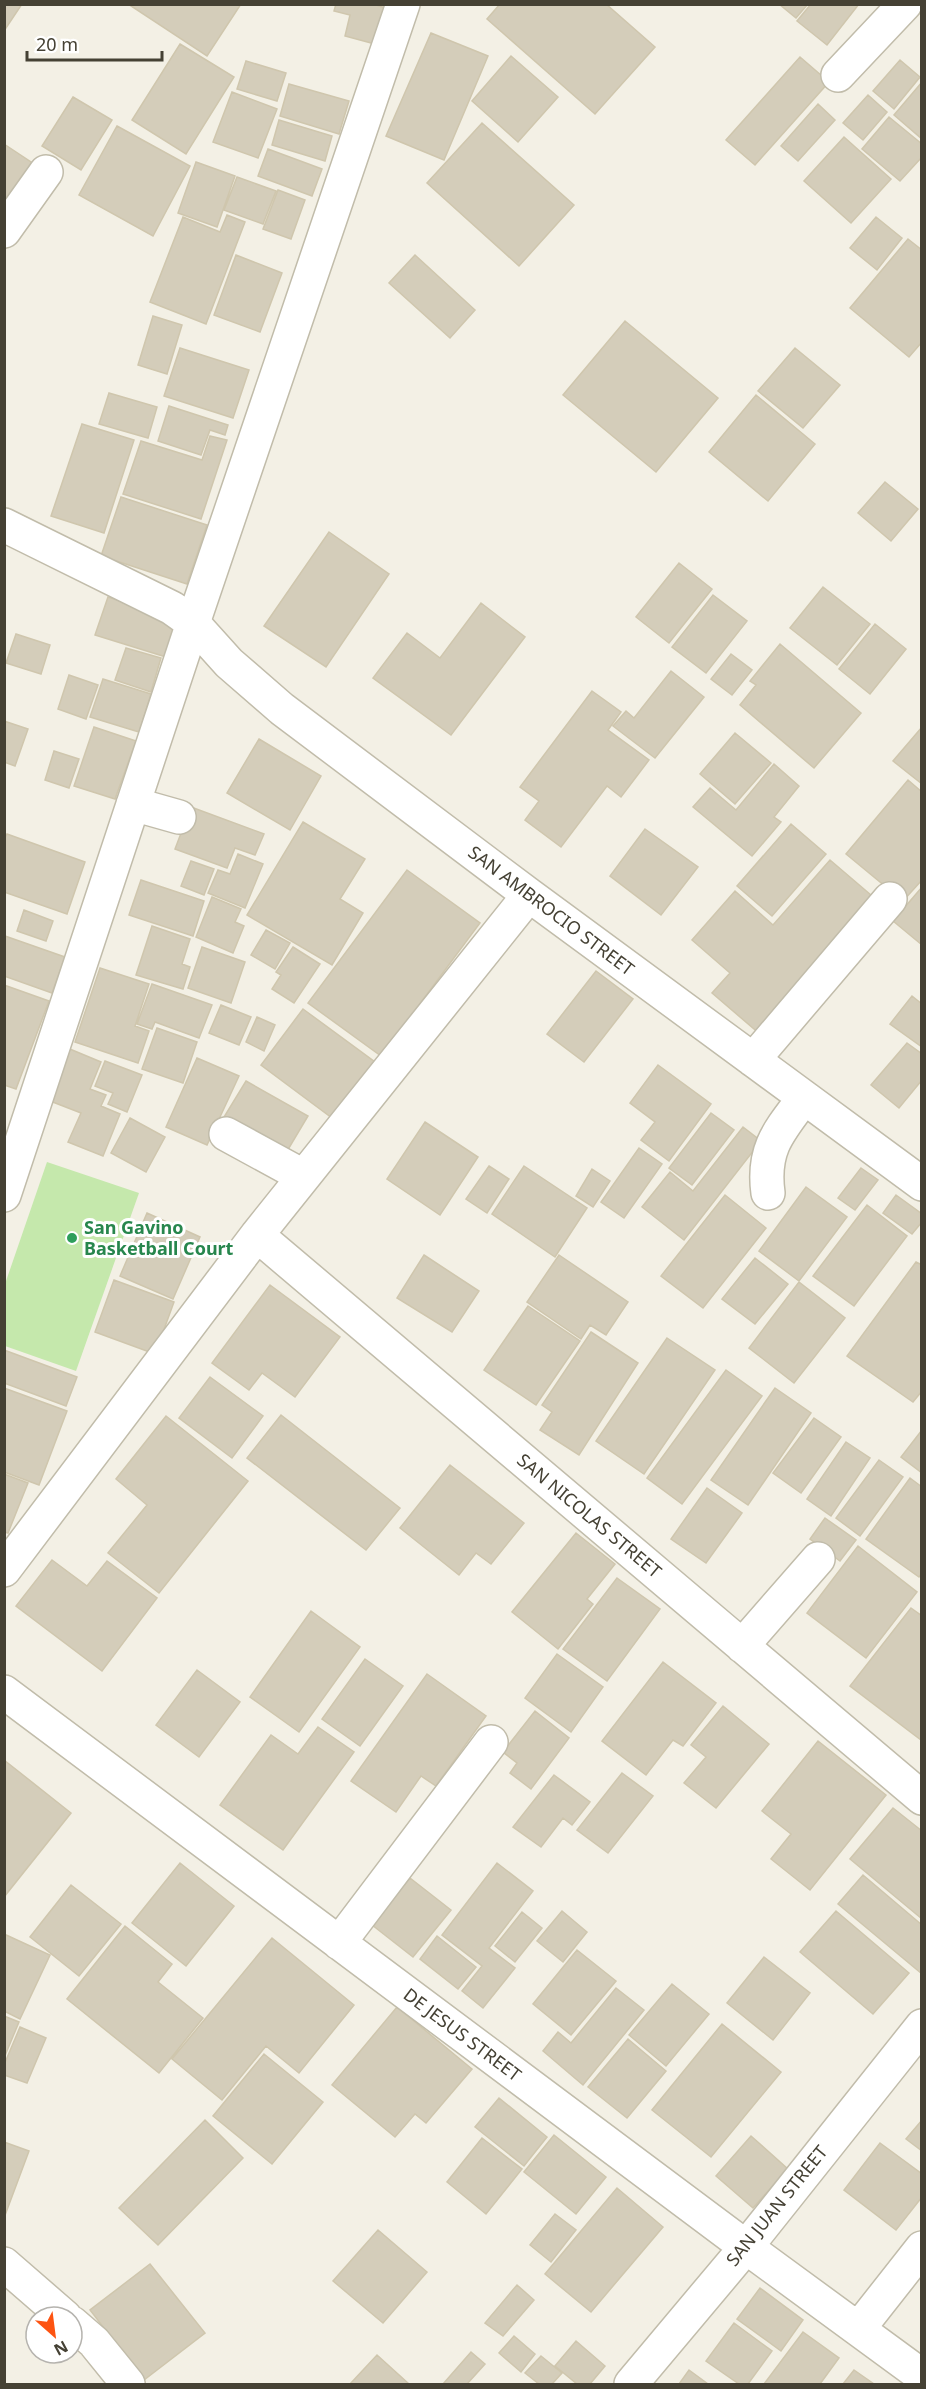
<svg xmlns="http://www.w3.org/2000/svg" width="926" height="2389" font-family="'Noto Sans',sans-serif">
<rect width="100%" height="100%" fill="#f3f0e5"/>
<path fill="#c5e8ac" d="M47 1162 139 1193 76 1371 5 1346V1284Z"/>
<path fill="#d4cdba" stroke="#cfc6ad" stroke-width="1.5" d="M4 4H22L4 31Z
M128 4H241L207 56Z
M336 4H373L386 8 375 44 345 36 350 15 334 11Z
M500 4H606L655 47 595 114 487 19Z
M779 4H808L796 18Z
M811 4H859L827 45 797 21Z
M431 33 488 56 444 160 386 136Z
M180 44 234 77 186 154 132 120Z
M511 56 558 97 518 142 472 101Z
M800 57 829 82 755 165 726 140Z
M900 60 920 77 894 109 873 91Z
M246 61 286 73 277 101 237 89Z
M922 82V139L894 115Z
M289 84 349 101 339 134 280 116Z
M232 92 277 109 258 158 213 142Z
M868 95 887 112 863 140 843 123Z
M73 97 112 120 81 170 42 146Z
M818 104 835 120 798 161 781 146Z
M889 117 922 144V157L900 181 862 149Z
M279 120 332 136 325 161 272 145Z
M482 123 574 205 519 266 427 183Z
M117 126 190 166 153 236 79 195Z
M844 137 891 179 851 223 804 181Z
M4 144 34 164 4 206Z
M268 149 322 169 312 196 258 176Z
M196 162 235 176 217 227 178 213Z
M237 177 276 191 263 224 224 210Z
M278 190 305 200 291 239 263 229Z
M227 215 245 222 206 324 150 302 183 217 220 232Z
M876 217 902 238 877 270 850 248Z
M908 239 922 250V342L909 357 850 308Z
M236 255 282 273 260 332 214 315Z
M415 255 475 310 450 338 389 283Z
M153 316 182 325 167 374 138 365Z
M625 321 718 398 656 472 563 395Z
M180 348 249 370 233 418 164 396Z
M795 348 840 385 803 428 758 391Z
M109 393 157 407 148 438 99 424Z
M756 395 815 444 768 501 709 452Z
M169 406 228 425 225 435 210 430 201 455 158 441Z
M82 424 134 440 104 533 51 516Z
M210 436 227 440 201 519 123 494 141 441 202 460Z
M885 482 918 509 891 541 858 513Z
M121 497 207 525 187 584 101 556Z
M329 532 389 574 326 667 264 626Z
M679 563 712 589 669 643 636 617Z
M823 587 870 624 837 665 790 628Z
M713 595 747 621 706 673 672 647Z
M108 597 178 620 166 657 95 635Z
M481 603 525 637 451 735 373 678 407 633 440 658Z
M875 624 906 649 870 694 839 669Z
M16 634 50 645 41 674 6 663Z
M780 644 861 713 814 768 740 705 756 685 750 681Z
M126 648 161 658 151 692 115 680Z
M731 654 752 670 732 695 711 679Z
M671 671 704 697 655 758 613 726 626 711 634 718Z
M69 675 98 685 86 719 58 709Z
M103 679 151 694 139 732 90 717Z
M592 691 621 712 608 730 649 760 621 797 607 786 561 847 525 820 539 801 520 787Z
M4 721 28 729 15 766 4 762Z
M94 727 136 741 115 799 74 786Z
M922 727V784L893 761Z
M735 733 771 763 735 804 700 774Z
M259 739 321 776 290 830 227 793Z
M54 751 79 759 69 788 45 780Z
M774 764 799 786 774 817 781 822 752 856 693 807 710 788 736 810Z
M908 780 922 792V880L903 901 846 854Z
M191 807 264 834 255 855 235 848 227 868 175 849Z
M303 822 365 859 340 899 363 913 332 965 247 915Z
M791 824 826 854 772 916 737 886Z
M645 829 698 867 661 915 610 876Z
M7 834 85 862 67 914 4 892V839Z
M238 854 263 864 245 908 208 893 218 870 230 874Z
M830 860 878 901 761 1035 712 993 730 973 692 940 735 891 773 925Z
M191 861 214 869 204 895 181 886Z
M407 870 480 923 381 1056 308 1003Z
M141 880 204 901 193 936 129 915Z
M922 887V945L893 921Z
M212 897 241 909 235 922 244 926 233 953 196 937Z
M24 910 53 921 46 941 17 931Z
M152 926 190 939 182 964 190 967 183 989 136 975Z
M266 930 290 943 275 969 251 955Z
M5 936 65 957 52 993 4 976Z
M202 947 245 962 231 1003 188 988Z
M293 947 320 964 294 1003 272 989 281 975 276 972Z
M100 968 149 984 135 1026 149 1031 138 1063 75 1042Z
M596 971 633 999 584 1062 547 1034Z
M152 984 212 1005 199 1038 155 1022 152 1029 137 1024Z
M4 985 49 1001 16 1089 4 1085Z
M912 996 922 1004V1047L890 1024Z
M221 1005 251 1017 239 1045 209 1033Z
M303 1009 375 1062 332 1118 261 1065Z
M257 1017 275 1025 264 1051 246 1042Z
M157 1028 197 1042 183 1083 142 1069Z
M907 1043 922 1054V1080L899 1108 871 1085Z
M65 1047 101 1062 90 1089 106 1095 101 1106 120 1114 103 1156 68 1142 81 1113 45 1099Z
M197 1058 239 1076 207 1145 166 1127Z
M105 1061 142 1075 127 1112 108 1104 113 1093 95 1086Z
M658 1065 711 1104 669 1161 641 1140 655 1122 630 1103Z
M246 1081 308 1116 283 1158 221 1122Z
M711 1113 734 1130 692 1185 669 1168Z
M130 1118 165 1137 146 1172 111 1153Z
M425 1122 478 1157 440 1215 387 1179Z
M743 1127 761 1141 684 1240 642 1207 670 1172 693 1191Z
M639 1148 662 1164 624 1218 601 1202Z
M489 1166 509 1179 487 1213 466 1199Z
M524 1166 587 1208 555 1257 492 1214Z
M861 1168 878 1180 855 1210 838 1198Z
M592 1169 610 1181 593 1207 576 1196Z
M806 1187 847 1217 799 1281 759 1251Z
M725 1195 766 1228 703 1308 661 1276Z
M896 1195 922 1214V1222L912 1234 883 1213Z
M867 1205 907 1236 854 1306 813 1276Z
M147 1213 200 1237 173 1299 120 1276Z
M424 1255 479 1291 452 1332 397 1298Z
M559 1255 628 1302 606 1335 590 1325 581 1339 527 1302Z
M755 1258 788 1284 755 1324 722 1299Z
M916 1262 922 1265V1391L913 1402 847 1356Z
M114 1280 174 1302 155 1354 95 1332Z
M799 1282 845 1318 794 1383 749 1348Z
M270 1285 340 1337 295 1397 262 1373 249 1390 212 1363Z
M528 1306 580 1341 536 1405 484 1370Z
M591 1332 638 1363 579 1455 540 1430 552 1412 542 1405Z
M667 1338 715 1370 644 1474 596 1441Z
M4 1350 77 1377 66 1406 4 1383Z
M726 1370 762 1396 682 1504 647 1478Z
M210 1377 263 1416 232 1458 179 1418Z
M4 1388 67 1411 39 1485 4 1472Z
M775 1388 811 1413 748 1505 711 1480Z
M281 1415 400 1508 366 1550 247 1458Z
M166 1416 248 1481 159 1593 108 1553 147 1505 116 1479Z
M814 1418 841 1437 801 1493 773 1473Z
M922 1430V1473L901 1457Z
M846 1442 870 1458 831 1516 807 1499Z
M879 1460 903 1477 860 1536 836 1518Z
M450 1465 524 1523 491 1564 476 1553 459 1575 400 1528Z
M4 1474 28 1483 8 1533 4 1532Z
M910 1478 922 1487V1573L919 1577 866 1539Z
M707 1488 742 1513 706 1563 671 1539Z
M825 1518 856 1540 840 1561 810 1539Z
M576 1533 615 1564 587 1599 593 1604 558 1649 512 1612Z
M858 1546 917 1592 866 1658 807 1613Z
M52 1560 87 1586 107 1561 157 1598 102 1671 16 1606Z
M617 1578 660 1609 607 1681 563 1649Z
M911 1608 922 1616 921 1740 850 1686Z
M311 1611 360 1647 299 1732 250 1697Z
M557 1654 603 1687 571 1732 525 1698Z
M365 1659 403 1686 360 1746 322 1719Z
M663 1662 716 1703 683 1746 673 1740 646 1775 602 1741Z
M197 1670 240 1702 199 1757 156 1725Z
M427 1674 486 1716 436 1786 421 1776 396 1812 351 1781Z
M723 1706 769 1744 716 1808 684 1783 706 1757 691 1745Z
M535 1711 569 1738 531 1789 510 1773 517 1763 503 1752Z
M318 1727 354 1752 283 1850 220 1805 271 1735 298 1754Z
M818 1741 886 1795 810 1890 771 1859 791 1834 762 1811Z
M4 1760 71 1813 4 1897Z
M622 1773 653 1796 608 1853 577 1830Z
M554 1775 590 1802 572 1825 563 1818 541 1847 513 1827Z
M893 1808 922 1831V1919L850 1859Z
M180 1863 234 1906 186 1966 132 1923Z
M497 1863 533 1891 489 1948 515 1968 483 2008 462 1991 482 1966 442 1935Z
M863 1875 922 1925V1974L838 1904Z
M410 1878 451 1910 413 1957 372 1925Z
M71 1885 121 1924 79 1976 30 1937Z
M562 1911 587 1932 563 1962 537 1941Z
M836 1911 909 1973 873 2014 800 1952Z
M522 1912 542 1928 515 1962 495 1946Z
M125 1926 172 1964 158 1982 203 2018 159 2073 67 1999Z
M4 1934 50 1955 20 2019 4 2011Z
M437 1936 476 1967 458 1989 420 1959Z
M272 1938 354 2005 299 2073 266 2046 222 2100 172 2059Z
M577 1950 616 1981 571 2035 533 2004Z
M764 1957 810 1993 773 2040 727 2003Z
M672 1984 709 2014 666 2066 629 2035Z
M616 1988 644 2010 583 2085 543 2051 558 2032 571 2043Z
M397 2007 472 2069 426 2123 415 2114 395 2137 332 2085Z
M4 2016 19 2022 4 2058Z
M722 2024 781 2072 711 2157 652 2110Z
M20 2027 46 2038 27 2083 4 2075V2065Z
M628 2039 666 2071 627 2118 588 2087Z
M264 2054 323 2102 272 2164 213 2116Z
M499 2098 547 2137 524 2166 475 2127Z
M205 2120 243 2158 158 2245 119 2208Z
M922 2120V2151L906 2139Z
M554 2135 606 2177 576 2214 524 2172Z
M751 2136 788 2169 753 2208 716 2176Z
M482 2138 522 2169 486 2214 447 2182Z
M4 2142 29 2151 4 2218Z
M880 2143 922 2174V2197L896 2230 844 2190Z
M617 2188 663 2227 591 2312 545 2274Z
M555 2214 576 2230 551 2262 530 2245Z
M378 2230 427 2272 383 2323 333 2281Z
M150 2264 205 2333 144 2380 90 2310Z
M517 2285 534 2300 503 2336 485 2323Z
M760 2288 803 2320 781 2351 737 2319Z
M734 2323 772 2351 748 2384H739L706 2361Z
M803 2332 839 2358 820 2384H764Z
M514 2336 535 2354 521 2372 499 2353Z
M576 2341 605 2366 590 2384H577L555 2366Z
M471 2352 485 2364 467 2384H443Z
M377 2355 409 2384H350Z
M541 2356 562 2373 552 2384H539L525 2373Z
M689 2370 708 2384H679Z
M854 2370 874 2384H843Z"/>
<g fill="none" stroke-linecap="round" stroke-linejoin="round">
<g stroke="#c1bcaa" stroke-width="36">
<path id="minor" d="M838 75 905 4
M4 231 46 172
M4 525 172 608 193 623 229 663 282 709 529 895 922 1184
M133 804 179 817
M753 1060 890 899
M226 1134 303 1176
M768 1193C762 1149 779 1131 804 1098
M4 1195 193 623 403 4
M257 1235 922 1798
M4 1570 257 1235 529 895
M742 1646 818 1559
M4 1692 746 2247 922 2376
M339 1943 491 1742
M4 2264 65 2317
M72 2323 94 2342 128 2384
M859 2328 922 2248
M631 2384 746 2247 922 2026"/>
</g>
<use href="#minor" stroke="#fff" stroke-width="33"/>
</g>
<circle fill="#2e9e5b" stroke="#fff" stroke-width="2" cx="72" cy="1238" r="6"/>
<g text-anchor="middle" stroke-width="6" stroke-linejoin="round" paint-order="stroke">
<g font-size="18" fill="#454134" stroke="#fff">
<text transform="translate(551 911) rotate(37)" y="6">SAN AMBROCIO STREET</text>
<text transform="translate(589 1516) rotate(40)" y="6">SAN NICOLAS STREET</text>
<text transform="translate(462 2035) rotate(37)" y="6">DE JESUS STREET</text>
<text transform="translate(777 2206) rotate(-51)" y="6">SAN JUAN STREET</text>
</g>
<g font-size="18" font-weight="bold" fill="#27864d" stroke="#fff" text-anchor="start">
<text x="84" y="1234">San Gavino<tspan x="84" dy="21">Basketball Court</tspan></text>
</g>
</g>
<rect width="926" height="2389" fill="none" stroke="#454134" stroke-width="12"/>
<g transform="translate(54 2335) rotate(152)"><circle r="28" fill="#ffffff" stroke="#b5b3ae" stroke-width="1.5"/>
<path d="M0-4.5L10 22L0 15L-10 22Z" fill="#fd5412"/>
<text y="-9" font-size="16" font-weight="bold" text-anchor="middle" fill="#454134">N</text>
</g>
<path d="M27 51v9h135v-9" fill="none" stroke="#454134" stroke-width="3"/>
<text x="36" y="51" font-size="18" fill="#454134" stroke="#ffffff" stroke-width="4.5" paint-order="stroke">20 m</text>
</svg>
